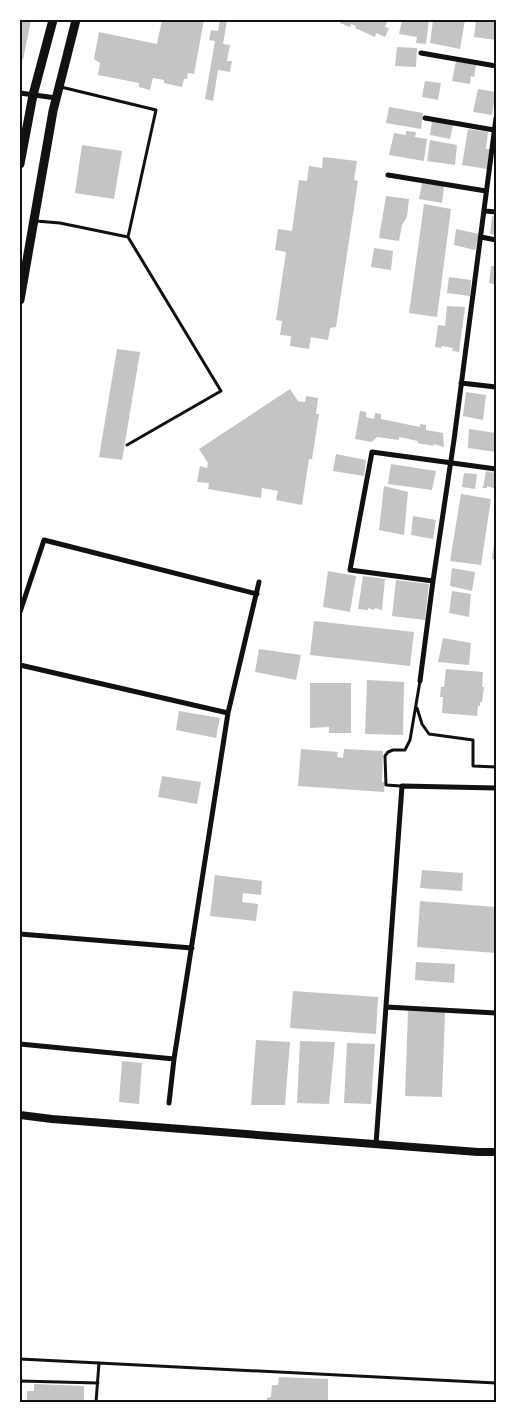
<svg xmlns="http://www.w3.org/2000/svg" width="516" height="1422" font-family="Karla,sans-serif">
<rect width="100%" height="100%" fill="#fff"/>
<path fill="#c4c4c4" d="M20 20H31L23 60 20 59Z
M162 20H204L194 74 188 73 187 79H184L182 87 164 83V80L153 78 150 90 139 87V83L98 75 100 63 94 59 99 32 157 44Z
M220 20H227L223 44 230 45 227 61H232L230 72 218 70 213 101 205 99 215 41 209 40 211 30 218 31Z
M341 20H388L385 27 389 28 385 37 376 33 375 37 355 28 356 26 351 24 350 27 340 23Z
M402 20H429L426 44 416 43 417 37 399 34Z
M433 20H465L460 49 430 43Z
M476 20H496V40L474 37Z
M397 47 417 48 416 67 395 66Z
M456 61 476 65 474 77 471 76 470 84 452 81Z
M425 81 441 83 438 100 422 97Z
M478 89 496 92 492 115 473 112Z
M389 107 423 113 421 129 386 123Z
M432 121 453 125 450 139 430 135Z
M468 129 488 132 486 149H490L487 169 462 165Z
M406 131 416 132 415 137 427 139 424 161 389 155 394 133 406 135Z
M430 140 457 145 455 165 427 161Z
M82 145 122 151 114 199 75 193Z
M323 157 357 161 354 180 358 181 336 327 330 328 328 340 311 337 309 349 290 346 291 336 280 335 282 321 276 320 286 252 275 250 278 229 292 231 299 180 307 181 309 166 322 168Z
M422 183 444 186 442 203 419 199Z
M386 196 409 199 407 217 402 225 399 241 379 238Z
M424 204 451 209 437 317 409 313Z
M492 216 496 217V235L490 234Z
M456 229 479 234 475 250 454 245Z
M374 248 393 251 391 270 371 267Z
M491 266H496V285L489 283Z
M449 277 471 280 470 296 447 293Z
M447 306 465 307 459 352 452 351 453 348 442 346 441 348 435 347 438 325 445 326Z
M117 349 140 352 122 460 99 457Z
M290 389 298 401 305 402 306 396 318 398 316 414H319L312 459H309L302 505 276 500 278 491 262 488 261 498 208 489 209 483 197 482 200 466 207 468 208 463 199 449Z
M466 392 486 395 483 420 463 416Z
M360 411 366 412V417L374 419 375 413 381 414V419L420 427V424L426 425V430L443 433 444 447 433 444 434 446 417 443 418 441 399 437V440L377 437 372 442 355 439Z
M469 429 496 433V452L468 448Z
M336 454 366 460 364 476 333 471Z
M391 464 436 471 432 490 388 484Z
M486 471 496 473V489L487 486V488H483Z
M464 473 477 474 475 489 462 487Z
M384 486 408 492 404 535 379 530Z
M461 494 491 499 481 565 450 561Z
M413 516 436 520 433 539 411 535Z
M495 535H496V560L492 559Z
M452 568 475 572 472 591 450 586Z
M328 571 356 576 350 612 323 607Z
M363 576 385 579 382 610 375 608 374 610 368 608V610L358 609Z
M396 580 429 584 425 620 392 616Z
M452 591 471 594 469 617 449 613Z
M314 621 414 632 410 666 310 655Z
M443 638 471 643 469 665 438 662Z
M259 649 301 655 296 680 255 672Z
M446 669 483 672 482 687H484L482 702H480V706H478L477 716 442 713 443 697H440L441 687H444Z
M367 680 404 682 403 735 365 734Z
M310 683H351V733H329V727L310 728Z
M179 711 220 718 216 738 176 730Z
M301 749 338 752 337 757 343 758 344 749 383 751 382 782H385L384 792 298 786Z
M162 776 201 782 197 804 158 797Z
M422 870 463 873 462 891 420 888Z
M215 875 262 881 261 895 243 893 242 902 258 904 256 921 210 916Z
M420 901 496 907V953L417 947Z
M416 962 455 964 454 983 415 980Z
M293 991 378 997 376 1034 290 1028Z
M408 1011 445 1012 442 1097 405 1096Z
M256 1040 290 1042 285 1105H251Z
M300 1041 335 1042 329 1104 297 1103Z
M347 1043 375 1044 371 1104 344 1103Z
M122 1061 142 1063 139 1104 119 1102Z
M279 1377 328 1379V1402H267V1398L271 1397 272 1385H278Z
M34 1384 84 1386V1402H27V1391H34Z"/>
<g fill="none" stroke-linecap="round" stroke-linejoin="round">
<path stroke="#111" stroke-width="3" d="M61 87 156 110 128 237
M36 221 60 223 128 237 221 391 127 445
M417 708 422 724 429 734 473 740V766L496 767
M401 786 386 785 385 756 388 752 393 750H405L410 740 420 681
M20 1359 496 1383
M20 1381 98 1383
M96 1402 99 1363"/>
<path stroke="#111" stroke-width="5" d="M421 53 496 66
M20 93 56 98
M425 118 494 130
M388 175 486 191
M485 211 496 212
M481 237 496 240
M461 383 496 387
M433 581 350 570 372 452 496 469
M20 612 44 540 257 594
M20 665 228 713
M420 681 433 581 454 440 496 118
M20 934 192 948
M386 1007 496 1013
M20 1044 174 1059
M169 1103 174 1059 228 713 259 582
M376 1144 402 786 496 788"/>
<path stroke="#111" stroke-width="8" d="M20 1115 52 1119 478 1152H496"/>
<path stroke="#111" stroke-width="9" d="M20 164 33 95 53 20
M20 300 53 111 76 20"/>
</g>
<rect width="516" height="1422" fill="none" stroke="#ffffff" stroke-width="42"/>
<rect x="21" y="21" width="474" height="1380" fill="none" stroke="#111" stroke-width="2"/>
</svg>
